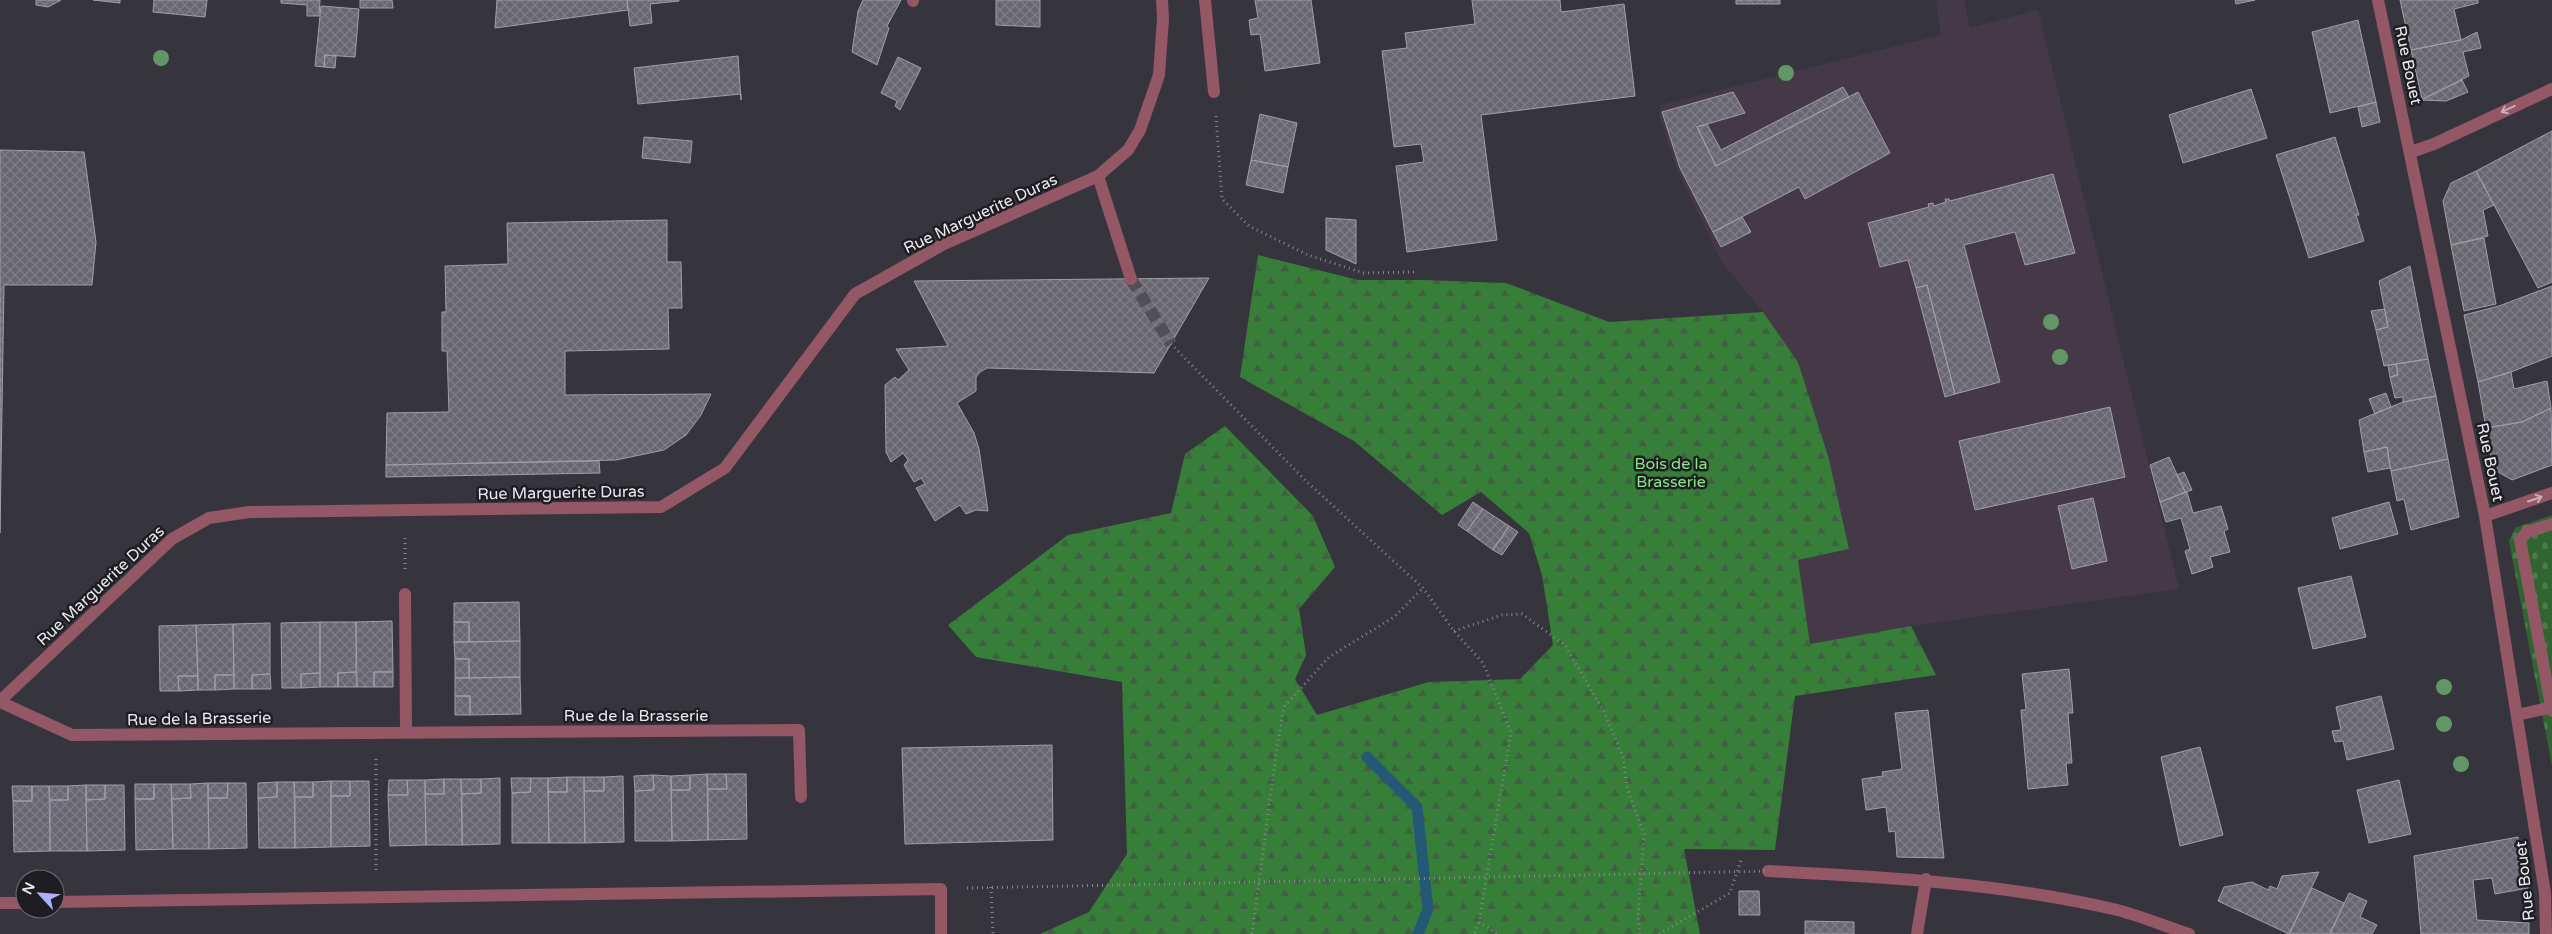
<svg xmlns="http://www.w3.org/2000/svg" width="2552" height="934" font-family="'Varela Round',sans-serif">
<defs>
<pattern id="forest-firs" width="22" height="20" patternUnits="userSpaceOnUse" patternTransform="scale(1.25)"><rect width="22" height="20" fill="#377e39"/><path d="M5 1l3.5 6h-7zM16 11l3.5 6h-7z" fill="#3e6240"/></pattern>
<pattern id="cemetery-stones" width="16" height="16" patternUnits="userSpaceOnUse" patternTransform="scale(1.25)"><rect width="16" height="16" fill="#306430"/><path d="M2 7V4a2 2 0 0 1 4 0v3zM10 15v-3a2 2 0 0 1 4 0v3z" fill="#4e7a4e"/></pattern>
<pattern id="building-cross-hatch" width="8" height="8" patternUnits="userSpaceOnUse" patternTransform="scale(1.25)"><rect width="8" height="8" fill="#696872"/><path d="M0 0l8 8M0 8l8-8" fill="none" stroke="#7f7e86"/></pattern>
</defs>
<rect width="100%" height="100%" fill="#36353e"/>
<path fill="#463947" d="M1936 0H1964L1970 28 2038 10 2179 589 1911 626 1810 644 1798 560 1849 549 1829 459 1798 362 1763 312 1721 261 1676 167 1659 115 1661 105 1941 35Z"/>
<path fill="url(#forest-firs)" d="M1258 255 1358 280H1423L1506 283 1609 322 1763 312 1798 362 1829 459 1849 549 1798 560 1810 644 1911 626 1936 675 1795 696 1775 850 1684 849 1700 934H1040L1089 912 1127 854 1122 682 976 657 948 625 1068 535 1171 513 1185 454 1225 426 1313 516 1335 567 1299 609 1306 655 1295 679 1317 715 1429 682 1520 679 1553 645 1542 575 1529 533 1481 492 1442 515 1354 441 1240 377Z"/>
<path fill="url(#cemetery-stones)" d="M2552 515V766L2509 541 2515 528Z"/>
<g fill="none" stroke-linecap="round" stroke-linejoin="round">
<path stroke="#255877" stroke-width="11" d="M1367 757 1417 807 1428 909 1418 934"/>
</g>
<path fill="url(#building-cross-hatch)" stroke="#a09ea9" d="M36 0H61L48 7 36 5Z
M93 0H120V3Z
M154 0H207L205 17 153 12Z
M281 0H320L319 16H307V5L281 3Z
M360 0H392L393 8H360Z
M497 0H627L628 10 495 28Z
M627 0H679V1L650 4 652 23 630 26Z
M863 0H901L887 26 889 28 877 65 852 52 858 11Z
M996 0H1040V27L996 25Z
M1255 0H1311L1320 63 1265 71 1260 34 1251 35 1249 20 1258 18Z
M1472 0H1560L1561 12 1624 4 1635 96 1481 115 1497 240 1407 252 1396 166 1424 162 1421 144 1394 147 1382 51 1407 48 1405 33 1475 24Z
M1736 0H1780V4H1736Z
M2235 0H2255L2236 4Z
M2400 0H2478V3L2454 9 2461 40 2411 50Z
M321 6 359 9 355 57 325 55 324 67 315 66Z
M2358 20 2376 102 2330 113 2312 32Z
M2477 32 2481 48 2463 52 2469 76 2422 99 2411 50 2461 40Z
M325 55 336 56 335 68 324 67Z
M738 56 741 100V94L638 104 634 68Z
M898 57 921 68 900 110 895 106 897 101 881 93Z
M2462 80 2468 92 2446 101 2422 100Z
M1843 87 1849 97 1716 166 1697 127 1707 124 1721 150Z
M2251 89 2267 138 2183 163 2169 115Z
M1733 92 1745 113 1697 127 1716 166 1858 92 1890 153 1805 199 1799 187 1713 232 1680 168 1662 112Z
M2376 102 2380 122 2362 127 2358 107Z
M1260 114 1297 123 1288 167 1251 160Z
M2552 131V282L2538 288 2476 171Z
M644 137 692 141 690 163 642 158Z
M2335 137 2359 215H2356L2364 241 2309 258 2276 155Z
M0 150 84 152 96 242 92 285H4L0 533Z
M1251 160 1288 167 1283 193 1246 185Z
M2476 171 2494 205 2483 210 2488 236 2451 245 2443 201 2451 183Z
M2053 174 2075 253 2025 265 2015 232 1964 245 2000 382 1955 394 1927 285 1916 288 1908 260 1880 267 1868 223 1929 207 1928 204 1933 203 1934 206 1946 202 1945 199H1949L1950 201Z
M1742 217 1751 232 1721 247 1713 232Z
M1326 218 1356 220V264L1326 250Z
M667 220V262H681L682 308H668L669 349 565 351V395L711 394 701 415 686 435 664 450 616 460 386 465 387 413 449 412 447 351H442V312H446L445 266 508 264 507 223Z
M2484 238 2496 304 2464 311 2451 245Z
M2410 266 2428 359 2384 366 2376 330 2388 327 2379 281Z
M1209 278 1154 373 987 368 980 372 976 377V391L957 403 974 433 979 449 988 511 976 510 966 514 960 505 935 521 916 488 925 484 921 478 914 482 904 465 908 460 903 453 891 462 886 452 885 385 895 377 898 380 909 370 896 349 948 346 914 281Z
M1927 285 1955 394 1945 397 1916 288Z
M2552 286V356L2511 372 2478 382 2464 315 2499 306Z
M2385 309 2388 327 2376 330 2371 311Z
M2428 359 2436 396 2403 402V397L2395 398 2390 377 2398 375 2396 364Z
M2396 364 2398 375 2390 377 2388 365Z
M2511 372 2514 389 2547 381 2551 408 2522 422 2486 428 2478 382Z
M2386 393 2391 407 2375 414 2369 399Z
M2436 396 2448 459 2391 471 2387 447 2364 452 2359 420 2403 402Z
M2110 407 2125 477 1975 510 1959 441Z
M2551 408 2552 465 2512 480 2493 469 2486 428 2522 422Z
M2387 447 2390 468 2368 472 2364 452Z
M2169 457 2185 492 2160 502 2150 465Z
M2448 459 2459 517 2411 530 2404 499 2397 501 2391 471Z
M599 461 600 473 386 477V465Z
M2184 472 2192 490 2185 492 2177 475Z
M2187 492 2193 513 2221 506 2228 529 2224 531 2230 552 2210 557 2213 567 2192 574 2185 551 2190 549 2181 518 2166 522 2160 502Z
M2093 498 2107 561 2072 569 2058 506Z
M1473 502 1483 509 1467 531 1458 525Z
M2389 502 2398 534 2340 549 2332 518Z
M1483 509 1509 526 1493 550 1467 531Z
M1509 526 1518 532 1502 555 1493 550Z
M2351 576 2366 637 2313 649 2298 588Z
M519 602 520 641 469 642V622H454V603Z
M392 621 393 672H374V687H357L356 622Z
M320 622H356V672L338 673V687H320Z
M320 622V673L301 674V688H282L281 623Z
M454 622H469V642H454Z
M270 623V674L252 675V689H234L233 624Z
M233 624 234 675H215V690H198L196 625Z
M196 625 198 676H178L179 691H160L159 626Z
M520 641V677L469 678V659H455L454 642Z
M455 659H469V678H455Z
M2069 669 2073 713H2068L2072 763H2066L2068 785 2028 789 2021 710H2026L2022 674Z
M356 672 357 687H338V673Z
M374 672H393V687H374Z
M320 673V687L301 688V674Z
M270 674 271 689H252V675Z
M215 675H234V689L215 690Z
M178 676H198V690L179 691Z
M520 677 521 714 470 715V696H455V678Z
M455 696H470V715H455Z
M2381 696 2394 749 2347 760 2343 741 2335 742 2332 731 2341 730 2336 707Z
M1928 710 1944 858 1897 857 1895 831 1889 832 1886 807 1866 810 1862 779 1883 776 1882 772 1902 769 1895 713Z
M1052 745 1053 840 905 844 902 748Z
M2200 747 2223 835 2180 846 2161 757Z
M707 774 708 840 672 841 671 790H690V775Z
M707 774H726L727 789H708Z
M726 774H746L747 839 708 840V789H727Z
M653 775 654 790 635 791 634 776Z
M653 775 671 776 672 841H635V791L654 790Z
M690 775V790H671V776Z
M623 776 624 842 585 843 584 791H604V777Z
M567 777H584L585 843H549L548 792H567Z
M567 777V792H548V778Z
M584 777H604V791H584Z
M500 778V844L462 845V794L481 793V779Z
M511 778H531L530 792 512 793Z
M531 778H548L549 843H512V793L530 792Z
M444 779H461L462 845H426L425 794H444Z
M444 779V794H425V780Z
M461 779H481V793L462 794Z
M389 780H407L408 795H388Z
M407 780H425L426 845 390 846 388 795H408Z
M2399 780 2411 834 2369 843 2357 790Z
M331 781V847L295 848V797H313V782Z
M331 781H350V796H331Z
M350 781H369L370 846 331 847V796H350Z
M277 782H294L295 848H259L258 798 277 797Z
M277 782V797L258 798V783Z
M294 782H313V797H295Z
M208 783 209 849H173L172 799 191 798 190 784Z
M208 783H228L227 798H208Z
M228 783H246L247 848 209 849 208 798H227Z
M135 784H154V799H135Z
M154 784H171L173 849 136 850 135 799H154Z
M171 784H190L191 798 172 799Z
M86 785 87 851H50V800H68V786Z
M86 785H105V799L86 800Z
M105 785H124L125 850 87 851 86 800 105 799Z
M12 786H32V801H13Z
M32 786H49L50 851 14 852 13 801H32Z
M49 786H68V800H50Z
M2518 837 2528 888 2495 894 2492 878 2473 880 2477 920 2529 923V934H2421L2414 856Z
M2319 872 2289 934 2218 901 2224 887 2252 882 2268 890 2270 886 2277 889 2282 876Z
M2312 888 2344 903 2330 934H2289Z
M1739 891H1759L1760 915H1739Z
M2349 893 2367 901 2360 917 2377 925 2372 934H2330Z
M1805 921 1854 922V934H1805Z"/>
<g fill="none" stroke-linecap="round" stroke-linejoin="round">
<path stroke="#515058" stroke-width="12" stroke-dasharray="12 6" stroke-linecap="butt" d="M1131 279 1171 344"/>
<path stroke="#87868d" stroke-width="3" stroke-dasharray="1 4" stroke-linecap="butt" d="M1216 116 1222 199 1249 226 1308 255 1364 273 1417 272
M1171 344 1307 482 1423 588 1454 631 1483 663 1511 732 1479 922 1474 934
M405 569V535
M1454 631 1502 615 1522 614 1565 645 1604 712 1623 757 1627 788 1644 834 1638 916 1640 934
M376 759V873
M991 887 993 934
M967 888 1119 885
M1479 922 1497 934
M1252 934 1277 747 1284 707 1329 657 1394 617 1423 588
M1659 934 1730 893 1741 860H1744"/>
<path stroke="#945765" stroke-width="12" d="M1205 0 1214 92
M2378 0 2485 516 2545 893 2546 934
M913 1V0
M2411 152 2434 144 2552 89
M1098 176 1131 279
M2485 516 2552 493
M2552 524 2527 532 2520 540 2552 711
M405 594 406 731
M0 701 172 539 209 518 249 512 661 507 725 468 855 294 944 244 1098 176 1128 150 1140 130 1159 75 1163 19 1162 0
M0 702 72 735 799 730 801 797
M2517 715 2552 707
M1768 871C1884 877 2000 883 2113 909 2139 915 2164 926 2189 934
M55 902 941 889V934
M0 903H25
M1917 934 1926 879"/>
<path stroke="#87868d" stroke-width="3" stroke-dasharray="1 4" stroke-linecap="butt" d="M1119 885 1768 871"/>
</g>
<g fill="#639667">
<circle cx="161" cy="58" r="8"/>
<circle cx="1786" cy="73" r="8"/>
<circle cx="2051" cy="322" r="8"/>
<circle cx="2060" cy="357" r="8"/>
<circle cx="2444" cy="687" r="8"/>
<circle cx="2444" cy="724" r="8"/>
<circle cx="2461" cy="764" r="8"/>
</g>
<defs><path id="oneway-shaft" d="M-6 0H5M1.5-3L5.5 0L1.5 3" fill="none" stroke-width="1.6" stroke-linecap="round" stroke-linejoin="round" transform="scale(1.25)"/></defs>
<g stroke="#c8afb7">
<use href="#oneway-shaft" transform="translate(2508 109) rotate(155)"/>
<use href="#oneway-shaft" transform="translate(2535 499) rotate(-19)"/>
</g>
<g text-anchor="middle" stroke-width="5" stroke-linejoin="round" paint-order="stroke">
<g font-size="16" fill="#eae9ee" stroke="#1e1d21">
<text transform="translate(2409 65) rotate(78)" y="6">Rue Bouet</text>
<text transform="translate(980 213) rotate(-25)" y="6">Rue Marguerite Duras</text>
<text transform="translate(2491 462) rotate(78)" y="6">Rue Bouet</text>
<text transform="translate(561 492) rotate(-1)" y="6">Rue Marguerite Duras</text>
<text transform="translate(100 585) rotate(-43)" y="6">Rue Marguerite Duras</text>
<text x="636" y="721">Rue de la Brasserie</text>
<text transform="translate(199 718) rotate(-1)" y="6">Rue de la Brasserie</text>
<text transform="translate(2524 881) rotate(-96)" y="6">Rue Bouet</text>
</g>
<g font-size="16" fill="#88e588" stroke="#1e1d21">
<text x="1671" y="469">Bois de la<tspan x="1671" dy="18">Brasserie</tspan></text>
</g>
</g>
<g transform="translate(40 894) rotate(296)"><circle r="24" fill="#1e1d21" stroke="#706f73"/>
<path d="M0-4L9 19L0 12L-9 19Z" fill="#adaffb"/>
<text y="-8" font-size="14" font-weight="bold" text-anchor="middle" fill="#eae9ee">N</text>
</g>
</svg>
